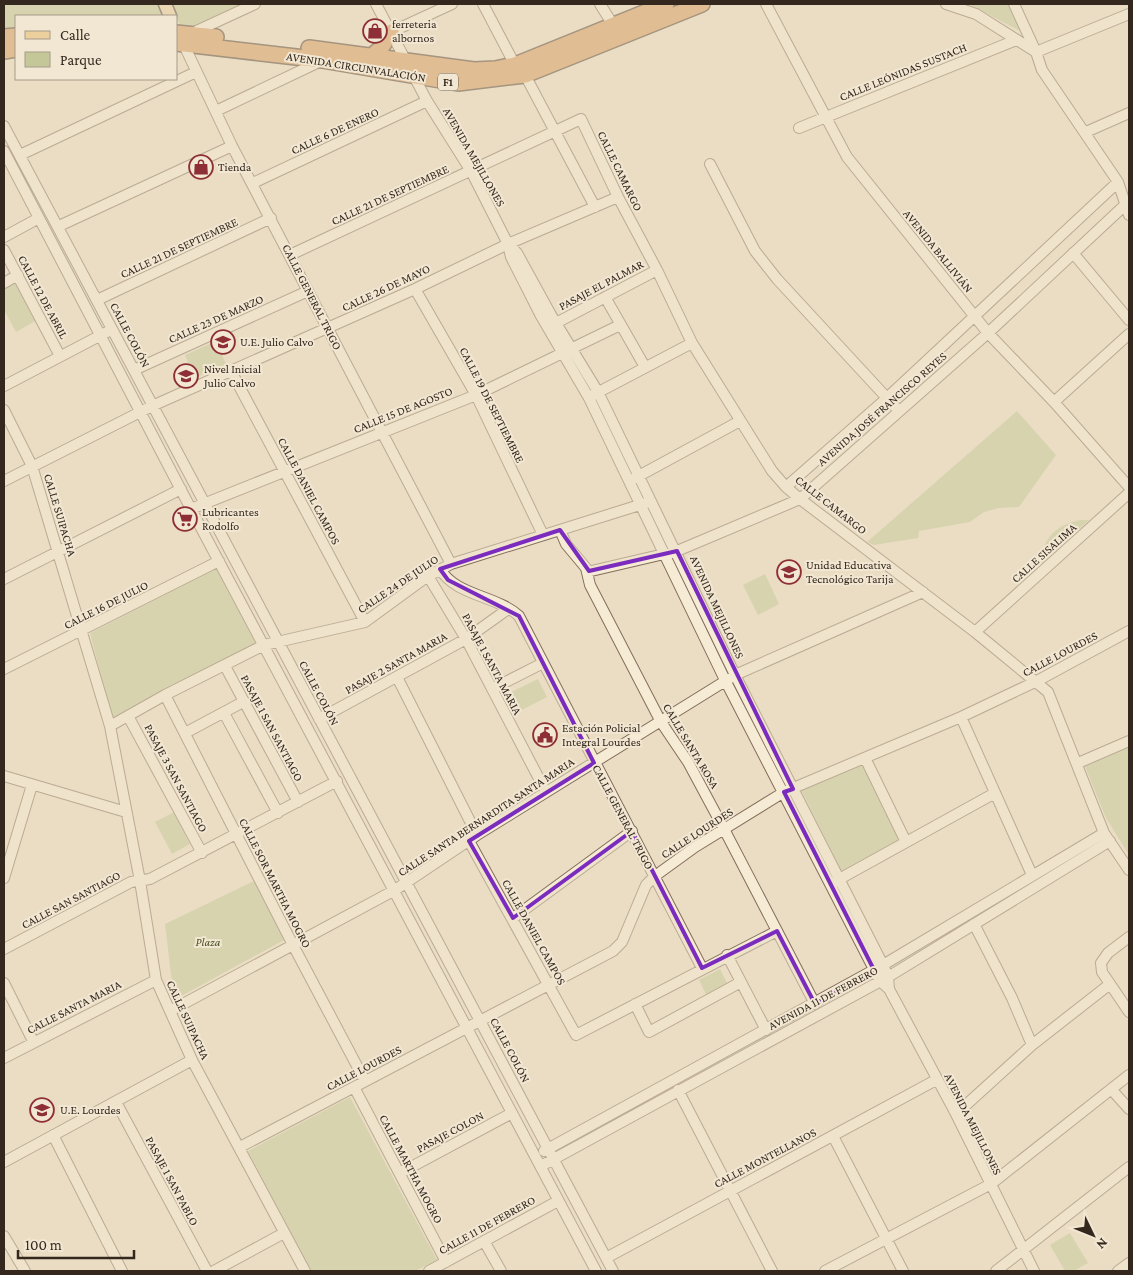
<svg xmlns="http://www.w3.org/2000/svg" width="1133" height="1275" font-family="'Crimson Pro',serif">
<rect width="100%" height="100%" fill="#eaddc3"/>
<path fill="#c4c898" d="M4 4H161L167 16H16V31L4 32Z
M169 4H246L188 29H182Z
M969 4H1008L1020 31Z
M15 280 37 320 16 332 4 310V287Z
M216 341 226 364 195 378 185 355Z
M1017 411 1056 455 1019 507 999 508 984 512 970 522 919 531 918 538 874 545 867 542Z
M1080 520H1089L1041 564C1042 538 1056 525 1080 520Z
M217 568 259 643 112 719 90 633Z
M765 574 779 604 758 615 743 585Z
M538 679 547 697 518 712 509 693Z
M1129 746V855L1106 818 1084 764Z
M863 764 901 841 843 874 801 790Z
M174 812 190 844 172 854 155 822Z
M256 880 286 939 174 1000 165 924Z
M720 969 728 985 707 996 699 980Z
M350 1097 437 1260 415 1271H311L248 1151Z
M1070 1233 1088 1263 1074 1271H1065L1050 1245Z"/>
<g fill="none" stroke-linecap="round" stroke-linejoin="round">
<g stroke="#836e5b" stroke-width="12">
<path id="minor" d="M376 4 427 101 471 171 508 244 511 257 541 316 589 398 725 680 880 981 889 989 888 977 883 965 735 675 598 392 551 315 517 253 508 244
M483 4 515 65
M600 4 613 25
M766 4 847 157 988 333 1054 402 1129 487
M946 4 976 14 1036 52 1042 70 1118 182 1129 215
M1014 4 1036 52 1129 14
M391 32 452 4
M190 34 255 4
M183 43 232 146 451 564
M525 75 595 207
M216 111 321 61
M4 126 613 1271
M799 128 1016 40
M1086 132 1129 113
M4 151 191 509 596 1271
M20 155 196 72
M710 164 755 251 777 279 899 411
M253 183 427 101
M59 226 232 146
M4 237 39 218
M4 250 60 356
M1073 253 1129 320
M290 255 581 119 618 197 657 270 692 343 772 471 786 487 800 499 975 632 1048 692 1104 833 1129 870
M4 283 18 275
M415 289 476 395 543 535
M605 297 645 367
M97 300 271 218
M556 323 657 270
M134 370 308 291
M231 371 365 622
M4 386 107 332
M593 395 692 343
M1054 402 1129 334
M4 410 32 466 110 726 140 881 156 980 192 1060 305 1271
M635 478 740 421
M4 481 152 406 415 289 508 244 618 197
M786 487 887 398 1118 182
M191 509 476 395 620 325
M560 530 566 544 586 568 590 585 661 722 688 762 724 829 815 1004
M440 569C456 596 496 595 519 616L702 968
M587 572 677 551 800 499 988 333 1125 205
M428 576 466 639 546 792
M4 579 181 489
M975 632 1129 493
M225 666 298 802
M4 669 219 561
M397 677 477 835
M492 689 543 663
M165 695 294 947 365 1081
M224 713 278 813
M128 716 202 853
M961 717 1032 875
M319 719 466 639 508 609
M110 726 165 695 264 645 365 622 428 576 451 564 646 503
M185 733 243 702
M865 758 906 842
M1078 763 1129 741
M4 776 126 812
M469 841 576 1035 777 931
M4 878 32 785
M834 882 995 793
M513 918 632 831
M974 924 1012 998 1032 1045
M1129 937 1108 953 1101 963 1102 972 1129 1012
M4 949 131 882 150 879 337 781
M727 955 766 1030
M4 983 33 1041
M889 989 956 1114 1034 1271
M635 1004 649 1032 741 982
M170 1011 395 890 477 835 735 675 923 592
M4 1058 156 980
M354 1087 446 1262
M1111 1089 1129 1109
M678 1090 772 1271
M116 1102 207 1271
M956 1114 1032 1045 1110 984
M53 1135 122 1271
M833 1136 903 1271
M240 1147 613 951 622 942 646 885 655 876 695 847 784 792 961 717 1037 681 1129 631
M544 1151 883 965 1104 833
M4 1162 192 1060
M541 1166 888 977 1110 841
M400 1173 512 1113
M4 1236 25 1271
M484 1241 501 1271
M606 1258 936 1080
M214 1271 284 1233
M429 1271 558 1201
M825 1271 991 1184 1129 1075
M996 1271 1129 1167
M1118 1271 1129 1263"/>
</g>
<g stroke="#513d2f" stroke-width="15">
<path id="major" d="M165 4 170 16"/>
</g>
<g stroke="#513d2f" stroke-width="18">
<path id="highway" d="M176 33 216 37
M4 37 16 36
M176 43 322 60 458 83 525 75 702 4
M309 48 474 70 495 69 515 65 666 4
M4 51 16 49
M372 56 381 48 391 32"/>
</g>
<use href="#minor" stroke="#f6ebd5" stroke-width="10"/>
<use href="#major" stroke="#ebcf9d" stroke-width="12"/>
<use href="#highway" stroke="#d49859" stroke-width="15"/>
</g>
<path d="M0 0H1133V1275H0ZM560 530 589 571 677 551 793 789 784 792 874 970 815 1004 777 931 702 968 632 831 513 918 469 841 594 763 519 616 448 580 440 569Z" fill="#eaddc3" fill-opacity=".55" fill-rule="evenodd"/>
<path fill="none" stroke="#7b2cbf" stroke-width="4" stroke-linejoin="round" d="M560 530 589 571 677 551 793 789 784 792 874 970 815 1004 777 931 702 968 632 831 513 918 469 841 594 763 519 616 448 580 440 569Z"/>
<defs>
<g id="shop-ring" transform="scale(1.25)"><circle r="9.5" fill="#f2e7d2" stroke="#8e2f35" stroke-width="1.5"/><path d="M-5-2.5h2.3a2.7 3.5 0 0 1 5.4 0H5L5.5 6h-11ZM-1.5-2.5h3a1.5 2.3 0 0 0-3 0Z" fill="#8e2f35"/></g>
<g id="school-ring" transform="scale(1.25)"><circle r="9.5" fill="#f2e7d2" stroke="#8e2f35" stroke-width="1.5"/><path d="M0-5L7-2L0 1L-7-2ZM-4 1L0 2.5L4 1V4Q0 6-4 4Z" fill="#8e2f35"/></g>
<g id="supermarket-ring" transform="scale(1.25)"><circle r="9.5" fill="#f2e7d2" stroke="#8e2f35" stroke-width="1.5"/><path d="M-6-5.5h2.5l.6 2H6L4.5 2H-2.5L-4.4-4H-6ZM-1.5 3.2a1.3 1.3 0 1 0 .1 0ZM3 3.2a1.3 1.3 0 1 0 .1 0Z" fill="#8e2f35"/></g>
<g id="civic-ring" transform="scale(1.25)"><circle r="9.5" fill="#f2e7d2" stroke="#8e2f35" stroke-width="1.5"/><path d="M-.6-6.5H3V-4.5H.6V-3L4-1V1h2V6H-6V1h2V-1L-.6-3ZM-1.2 2.5V6h2.4V2.5Z" fill="#8e2f35"/></g>
</defs>
<g fill-rule="evenodd">
<use href="#shop-ring" x="375" y="31"/>
<use href="#shop-ring" x="201" y="167"/>
<use href="#school-ring" x="223" y="342"/>
<use href="#school-ring" x="186" y="376"/>
<use href="#supermarket-ring" x="185" y="519"/>
<use href="#school-ring" x="789" y="572"/>
<use href="#civic-ring" x="545" y="735"/>
<use href="#school-ring" x="42" y="1110"/>
</g>
<g text-anchor="middle" stroke-width="4" stroke-linejoin="round" paint-order="stroke">
<rect fill="#f2e7d2" stroke="#6d6154" stroke-width="1" x="438" y="73.5" width="20" height="17" rx="4"/>
<g font-size="11" font-weight="bold" fill="#34281e">
<text x="448" y="86">F1</text>
</g>
<g font-size="12" fill="#34281e" stroke="#f2e7d2" text-anchor="start">
<text x="392" y="28">ferreteria<tspan x="392" dy="14">albornos</tspan></text>
<text x="218" y="171">Tienda</text>
<text x="240" y="346">U.E. Julio Calvo</text>
<text x="204" y="373">Nivel Inicial<tspan x="204" dy="14">Julio Calvo</tspan></text>
<text x="202" y="516">Lubricantes<tspan x="202" dy="14">Rodolfo</tspan></text>
<text x="806" y="569">Unidad Educativa<tspan x="806" dy="14">Tecnológico Tarija</tspan></text>
<text x="562" y="732">Estación Policial<tspan x="562" dy="14">Integral Lourdes</tspan></text>
<text x="60" y="1114">U.E. Lourdes</text>
</g>
<g font-size="12" fill="#34281e" stroke="#f2e7d2">
<text transform="translate(356 67) rotate(9)" y="4">AVENIDA CIRCUNVALACIÓN</text>
<text transform="translate(903 72) rotate(-22)" y="4">CALLE LEÓNIDAS SUSTACH</text>
<text transform="translate(335 131) rotate(-25)" y="4">CALLE 6 DE ENERO</text>
<text transform="translate(474 157) rotate(60)" y="4">AVENIDA MEJILLONES</text>
<text transform="translate(620 171) rotate(64)" y="4">CALLE CAMARGO</text>
<text transform="translate(390 195) rotate(-25)" y="4">CALLE 21 DE SEPTIEMBRE</text>
<text transform="translate(179 248) rotate(-25)" y="4">CALLE 21 DE SEPTIEMBRE</text>
<text transform="translate(938 251) rotate(51)" y="4">AVENIDA BALLIVIÁN</text>
<text transform="translate(601 285) rotate(-28)" y="4">PASAJE EL PALMAR</text>
<text transform="translate(386 288) rotate(-25)" y="4">CALLE 26 DE MAYO</text>
<text transform="translate(43 297) rotate(62)" y="4">CALLE 12 DE ABRIL</text>
<text transform="translate(312 297) rotate(63)" y="4">CALLE GENERAL TRIGO</text>
<text transform="translate(216 319) rotate(-24)" y="4">CALLE 23 DE MARZO</text>
<text transform="translate(130 335) rotate(62)" y="4">CALLE COLÓN</text>
<text transform="translate(492 405) rotate(63)" y="4">CALLE 19 DE SEPTIEMBRE</text>
<text transform="translate(882 409) rotate(-41)" y="4">AVENIDA JOSÉ FRANCISCO REYES</text>
<text transform="translate(403 410) rotate(-22)" y="4">CALLE 15 DE AGOSTO</text>
<text transform="translate(309 491) rotate(62)" y="4">CALLE DANIEL CAMPOS</text>
<text transform="translate(831 505) rotate(38)" y="4">CALLE CAMARGO</text>
<text transform="translate(60 515) rotate(73)" y="4">CALLE SUIPACHA</text>
<text transform="translate(1044 553) rotate(-42)" y="4">CALLE SISALIMA</text>
<text transform="translate(398 584) rotate(-34)" y="4">CALLE 24 DE JULIO</text>
<text transform="translate(106 605) rotate(-27)" y="4">CALLE 16 DE JULIO</text>
<text transform="translate(717 607) rotate(65)" y="4">AVENIDA MEJILLONES</text>
<text transform="translate(1060 654) rotate(-28)" y="4">CALLE LOURDES</text>
<text transform="translate(396 663) rotate(-29)" y="4">PASAJE 2 SANTA MARIA</text>
<text transform="translate(492 664) rotate(62)" y="4">PASAJE 1 SANTA MARIA</text>
<text transform="translate(319 693) rotate(62)" y="4">CALLE COLÓN</text>
<text transform="translate(272 728) rotate(62)" y="4">PASAJE 1 SAN SANTIAGO</text>
<text transform="translate(691 746) rotate(59)" y="4">CALLE SANTA ROSA</text>
<text transform="translate(176 778) rotate(62)" y="4">PASAJE 3 SAN SANTIAGO</text>
<text transform="translate(486 817) rotate(-33)" y="4">CALLE SANTA BERNARDITA SANTA MARIA</text>
<text transform="translate(623 817) rotate(62)" y="4">CALLE GENERAL TRIGO</text>
<text transform="translate(697 833) rotate(-33)" y="4">CALLE LOURDES</text>
<text transform="translate(275 883) rotate(63)" y="4">CALLE SOR MARTHA MOGRO</text>
<text transform="translate(71 900) rotate(-28)" y="4">CALLE SAN SANTIAGO</text>
<text transform="translate(534 932) rotate(61)" y="4">CALLE DANIEL CAMPOS</text>
<text transform="translate(823 998) rotate(-28)" y="4">AVENIDA 11 DE FEBRERO</text>
<text transform="translate(74 1007) rotate(-27)" y="4">CALLE SANTA MARIA</text>
<text transform="translate(188 1020) rotate(65)" y="4">CALLE SUIPACHA</text>
<text transform="translate(510 1050) rotate(62)" y="4">CALLE COLÓN</text>
<text transform="translate(364 1068) rotate(-28)" y="4">CALLE LOURDES</text>
<text transform="translate(973 1124) rotate(63)" y="4">AVENIDA MEJILLONES</text>
<text transform="translate(450 1132) rotate(-28)" y="4">PASAJE COLON</text>
<text transform="translate(765 1158) rotate(-28)" y="4">CALLE MONTELLANOS</text>
<text transform="translate(411 1169) rotate(62)" y="4">CALLE MARTHA MOGRO</text>
<text transform="translate(172 1181) rotate(62)" y="4">PASAJE 1 SAN PABLO</text>
<text transform="translate(487 1225) rotate(-29)" y="4">CALLE 11 DE FEBRERO</text>
</g>
<g font-size="12" font-style="italic" fill="#474f26" stroke="#f2e7d2">
<text x="208" y="946">Plaza</text>
</g>
</g>
<rect width="1133" height="1275" fill="none" stroke="#34281e" stroke-width="10"/>
<rect x="15" y="15" width="162" height="65" fill="#f2e7d2" stroke="#a69b8a"/>
<rect x="25" y="31" width="25" height="8" fill="#ebcf9d" stroke="#a69b8a"/>
<text x="60" y="40" font-size="15" fill="#34281e">Calle</text>
<rect x="25" y="52" width="25" height="15" fill="#c4c898" stroke="#a69b8a"/>
<text x="60" y="65" font-size="15" fill="#34281e">Parque</text>
<g transform="translate(1093 1235) rotate(133)" stroke="#f2e7d2" stroke-width="4" paint-order="stroke">
<path d="M0-4L9 19L0 12L-9 19Z" fill="#34281e"/>
<text y="-8" font-size="14" font-weight="bold" text-anchor="middle" fill="#34281e">N</text>
</g>
<path d="M18 1250v8h116v-8" fill="none" stroke="#34281e" stroke-width="2.5"/>
<text x="25" y="1250" font-size="15" fill="#34281e" stroke="#f2e7d2" stroke-width="4" paint-order="stroke">100 m</text>
</svg>
